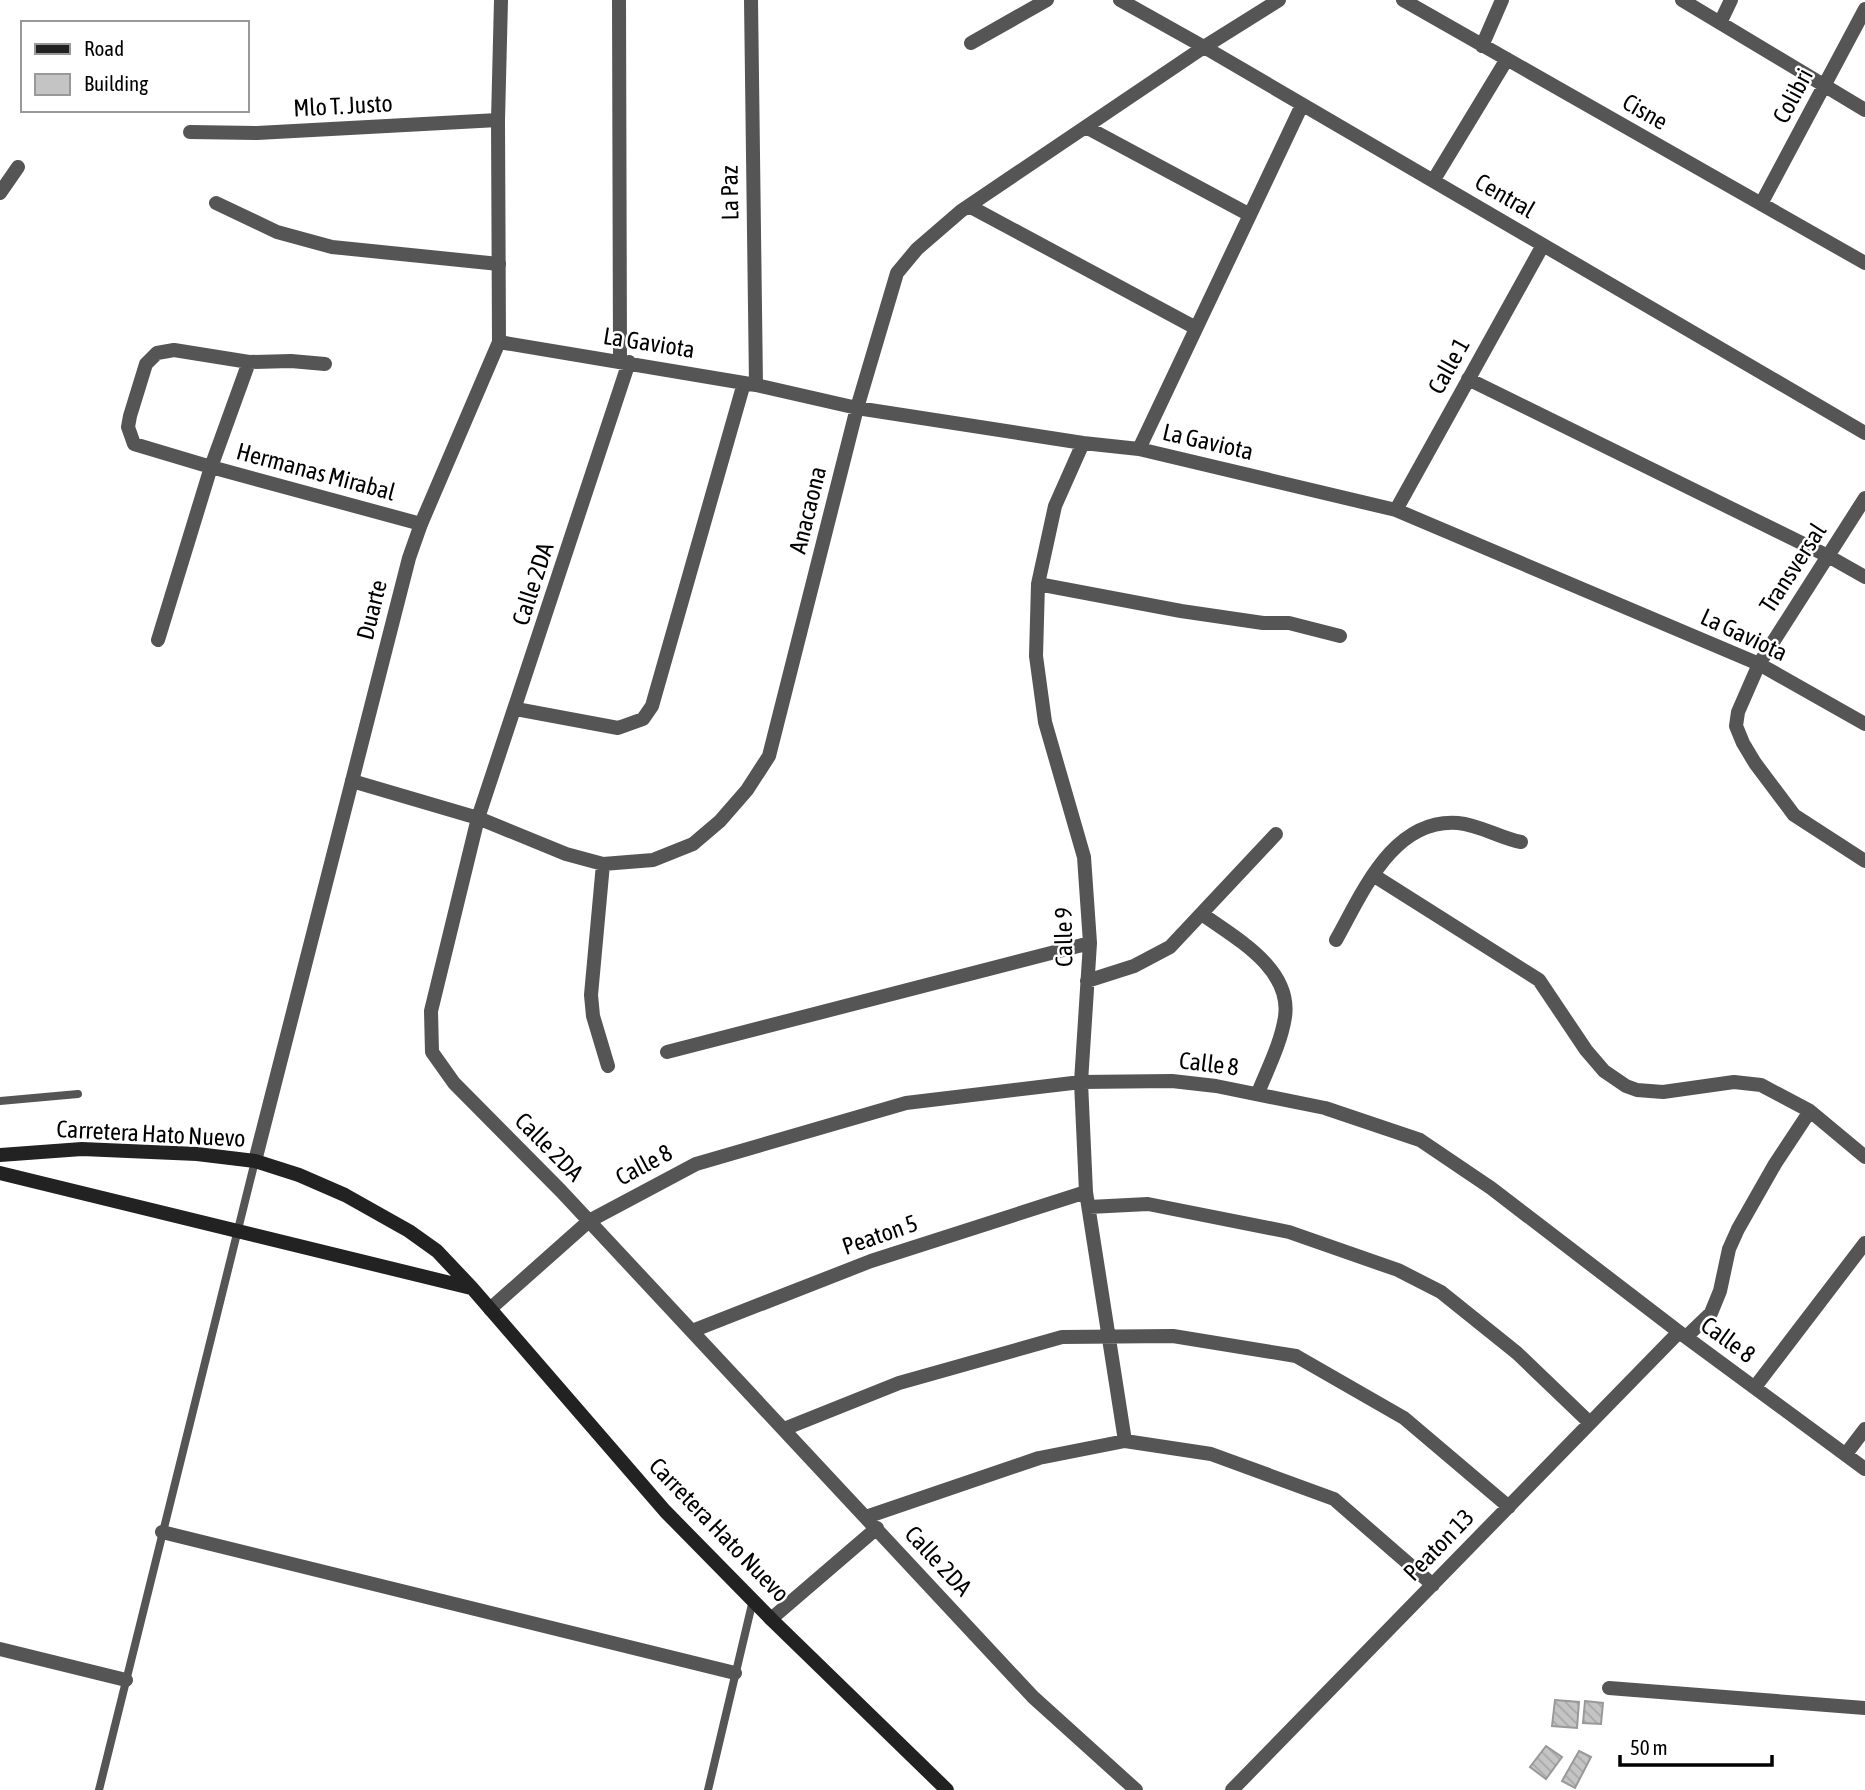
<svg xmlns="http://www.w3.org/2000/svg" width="1865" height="1790" font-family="'Asap Condensed',sans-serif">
<defs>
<pattern id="building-back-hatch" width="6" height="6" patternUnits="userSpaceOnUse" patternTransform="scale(1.75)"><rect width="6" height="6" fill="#c4c4c4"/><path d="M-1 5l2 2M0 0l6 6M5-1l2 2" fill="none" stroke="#a7a7a7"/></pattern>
</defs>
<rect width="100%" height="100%" fill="#fff"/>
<path fill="url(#building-back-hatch)" stroke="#999" stroke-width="2" d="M1555 1700 1579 1702 1577 1728 1552 1726Z
M1585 1701 1603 1703 1601 1724 1583 1723Z
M1546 1746 1562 1757 1546 1779 1530 1767Z
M1579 1751 1591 1757 1575 1788 1562 1781Z"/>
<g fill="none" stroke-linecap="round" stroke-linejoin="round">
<path stroke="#555" stroke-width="8" d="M0 1101 78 1094
M99 1790 255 1161
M708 1790 753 1600"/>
<path stroke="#555" stroke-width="14" d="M619 0 620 361
M751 0 756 385
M1120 0 1204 47 1865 433
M1403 0 1865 263
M1682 0 1865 110
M1720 23 1731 0
M971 43 1047 0
M1482 46 1502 0
M1086 127 1250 215
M190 132 257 133 498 120
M1433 181 1507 59
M0 193 18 167
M216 203 277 232 332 247 499 264
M1761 204 1865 9
M969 206 1196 328
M499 342 756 385 857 408 1083 443 1139 449 1396 510 1759 664 1865 724
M249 362 211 467 134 444 128 427 130 416 146 364 157 353 174 350 249 362 291 361 325 364
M629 362 478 818 431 1011 432 1052 454 1083 561 1191 1033 1697 1136 1790
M1468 379 1828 556 1865 577
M1083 443 1055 506 1038 584 1036 656 1045 722 1084 857 1090 943 1081 1082 1086 1192 1125 1441
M1139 449 1302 105
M1865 498 1759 664 1738 712 1736 726 1743 743 1755 763 1794 815 1865 861
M1396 510 1543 245
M1038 584 1181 611 1263 623H1289L1340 636
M158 640 211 467 421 524
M516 709 618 728 643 719 652 706 744 383
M352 781 478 818 566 854 603 864 653 860 693 844 720 821 747 790 769 756 857 408 897 273 917 249 961 211 1204 47 1279 0
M603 864 591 995 593 1016 608 1066
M1373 875 1539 980 1586 1050 1604 1071 1626 1086 1637 1090 1663 1092 1734 1082 1761 1085 1810 1111 1865 1157
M1202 914C1235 938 1292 968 1285 1017 1281 1043 1268 1068 1258 1093
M1336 940C1363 892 1393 818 1458 823 1480 825 1500 838 1521 842
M1087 981 1134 966 1170 947 1276 834
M667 1052 1090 943
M1089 1207 1148 1204 1289 1232 1398 1270 1441 1292 1517 1353 1590 1423
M490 1309 589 1221 696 1164 906 1103 1081 1082 1172 1081 1216 1086 1325 1108 1420 1140 1491 1188 1679 1332 1865 1469
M692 1331 871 1261 1086 1192
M1686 1337 1711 1313 1720 1291 1729 1249 1738 1229 1775 1164 1810 1111
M1755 1387 1865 1243
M784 1429 899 1383 1062 1337 1173 1336 1296 1356 1404 1418 1509 1507
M1846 1454 1865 1429
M866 1517 1039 1458 1125 1441 1211 1454 1334 1499 1433 1585
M162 1532 735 1673
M771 1619 877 1528
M0 1649 126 1680
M1609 1688 1865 1708
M1232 1790 1679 1332"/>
<path stroke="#555" stroke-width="14" d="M255 1161 409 558 421 524 499 342 498 120 501 0"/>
<path stroke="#222" stroke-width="14" d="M0 1155 82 1149 197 1154 255 1161 299 1175 345 1195 409 1231 437 1251 472 1288 665 1511 771 1619 947 1790
M0 1173 471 1288"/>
</g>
<g text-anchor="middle" stroke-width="5" stroke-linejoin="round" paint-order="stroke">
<g font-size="24" fill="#000" stroke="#fff">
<text transform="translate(1793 96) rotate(-62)" y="8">Colibri</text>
<text transform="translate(343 106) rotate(-3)" y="8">Mlo T. Justo</text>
<text transform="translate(1645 112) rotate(30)" y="8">Cisne</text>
<text transform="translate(730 193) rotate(-91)" y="8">La Paz</text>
<text transform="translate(1505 196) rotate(30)" y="8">Central</text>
<text transform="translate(649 343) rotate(9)" y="8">La Gaviota</text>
<text transform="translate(1449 366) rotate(-61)" y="8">Calle 1</text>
<text transform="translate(1208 442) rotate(13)" y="8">La Gaviota</text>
<text transform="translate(316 472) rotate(15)" y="8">Hermanas Mirabal</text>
<text transform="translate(808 510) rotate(-76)" y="8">Anacaona</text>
<text transform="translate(1793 568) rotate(-57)" y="8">Transversal</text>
<text transform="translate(533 584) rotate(-72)" y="8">Calle 2DA</text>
<text transform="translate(372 610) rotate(-76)" y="8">Duarte</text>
<text transform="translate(1744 635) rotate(25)" y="8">La Gaviota</text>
<text transform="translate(1064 937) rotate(-91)" y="8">Calle 9</text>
<text transform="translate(1209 1064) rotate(7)" y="8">Calle 8</text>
<text transform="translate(151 1134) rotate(3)" y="8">Carretera Hato Nuevo</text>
<text transform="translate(549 1147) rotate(45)" y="8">Calle 2DA</text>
<text transform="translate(644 1165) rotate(-28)" y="8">Calle 8</text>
<text transform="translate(880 1235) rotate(-19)" y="8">Peaton 5</text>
<text transform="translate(1728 1340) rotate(36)" y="8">Calle 8</text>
<text transform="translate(719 1530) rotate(46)" y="8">Carretera Hato Nuevo</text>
<text transform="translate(1439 1545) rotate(-46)" y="8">Peaton 13</text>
<text transform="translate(938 1561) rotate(47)" y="8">Calle 2DA</text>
</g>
</g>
<rect x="21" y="21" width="228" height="91" fill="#ffffff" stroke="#999999" stroke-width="2"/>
<rect x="35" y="44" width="35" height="10" fill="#222222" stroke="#999999" stroke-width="2"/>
<text x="84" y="56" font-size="21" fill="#000000">Road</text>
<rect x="35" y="74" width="35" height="21" fill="#c4c4c4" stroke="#999999" stroke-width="2"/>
<text x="84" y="91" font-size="21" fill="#000000">Building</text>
<path d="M1620 1755v10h152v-10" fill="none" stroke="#000000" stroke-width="3.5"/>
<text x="1630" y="1755" font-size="21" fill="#000000" stroke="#ffffff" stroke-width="5" paint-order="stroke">50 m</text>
</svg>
